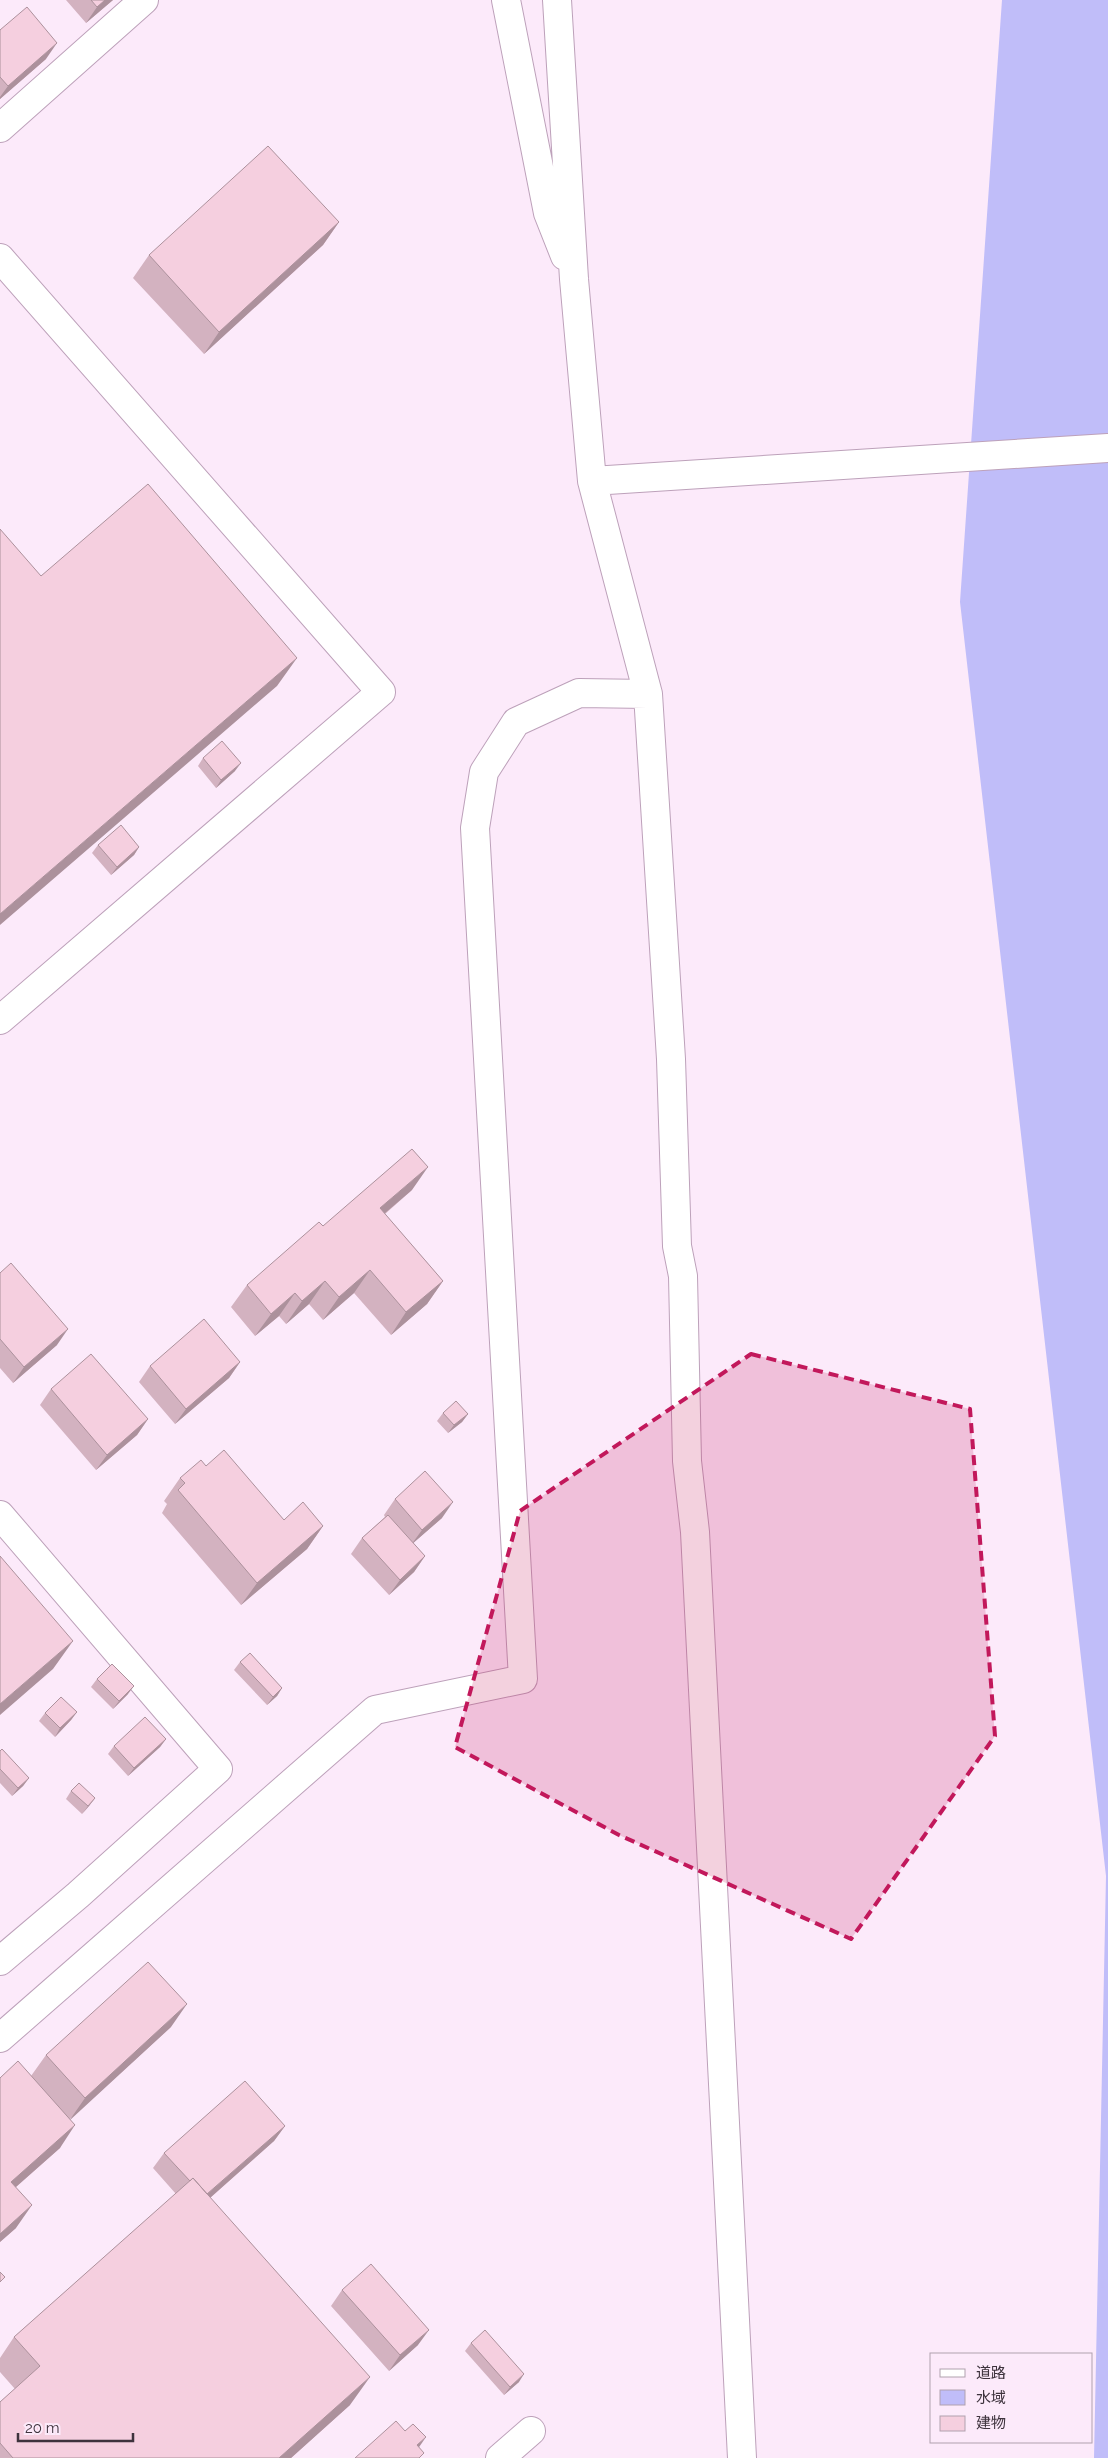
<svg xmlns="http://www.w3.org/2000/svg" width="1108" height="2458" font-family="Raleway,'Noto Sans JP',sans-serif">
<rect width="100%" height="100%" fill="#fceafa"/>
<path fill="#c0bdf9" d="M1002 0H1108V2458H1094L1106 1876 960 602Z"/>
<g fill="none" stroke-linecap="round" stroke-linejoin="round">
<g stroke="#bda1ba" stroke-width="30">
<path id="minor" d="M506 0 548 213 565 256
M557 0 574 279 592 481 648 694 671 1059 677 1246 683 1276 687 1461 695 1532 742 2458
M0 128 144 0
M0 258 381 692 0 1020
M592 481 1108 448
M0 1515 218 1769 78 1895 0 1961
M0 2038 375 1710 523 1679 475 828 484 772 516 722 579 693 648 694
M500 2458 531 2431"/>
</g>
<use href="#minor" stroke="#fff" stroke-width="28"/>
</g>
<path fill="#d3b2c0" d="M66 0H113L86 23Z
M0 30 46 59 0 99Z
M339 222 323 245 204 354 133 278 149 255Z
M203 758 235 771 216 788 198 766Z
M98 845 139 847 134 855 111 875 92 853Z
M412 1190 385 1214 443 1281 427 1304 391 1335 354 1293 323 1320 309 1304 286 1324 279 1316 255 1336 231 1307 247 1285 323 1226Z
M0 1273 57 1345 13 1383 0 1368Z
M240 1362 229 1378 175 1424 139 1382 150 1366Z
M51 1389 148 1419 137 1435 96 1470 40 1405Z
M443 1413 468 1414 462 1422 448 1433 437 1421Z
M206 1466 284 1520 323 1526 307 1549 241 1605 162 1513 167 1504 164 1501 180 1478Z
M395 1499 442 1518 413 1543 425 1556 414 1572 389 1595 351 1554 362 1538 385 1517 384 1515Z
M240 1662 282 1688 277 1696 267 1705 234 1670Z
M97 1679 128 1694 113 1709 91 1687Z
M77 1712 71 1720 55 1737 39 1721 45 1713Z
M166 1739 160 1747 128 1776 108 1754 114 1746Z
M0 1751 29 1778 23 1786 12 1796 0 1783Z
M71 1791 95 1798 89 1806 82 1814 66 1799Z
M171 2027 70 2119 60 2148 16 2187V2228L0 2242 31 2076 46 2055Z
M285 2126 274 2141 210 2198 350 2405 291 2458H0V2402L15 2389 0 2372V2358L14 2337 176 2194 153 2168 164 2153Z
M342 2290 418 2345 389 2371 331 2306Z
M471 2343 519 2382 504 2395 465 2351Z"/>
<path fill="#ac919c" d="M105 0H113L86 23 97 7Z
M57 43 46 59 0 99V97L8 86Z
M339 222 323 245 204 354 219 332Z
M297 658 277 686 0 925V914Z
M241 763 235 771 216 788 221 780Z
M139 847 134 855 111 875 117 867Z
M428 1167 412 1190 364 1231 380 1208Z
M370 1270 354 1293 323 1320 339 1297Z
M325 1281 309 1304 286 1324 302 1301Z
M443 1281 427 1304 391 1335 406 1312Z
M295 1293 279 1316 255 1336 271 1314Z
M68 1329 57 1345 13 1383 24 1367Z
M240 1362 229 1378 175 1424 186 1409Z
M468 1414 462 1422 448 1433 454 1425Z
M148 1419 137 1435 96 1470 107 1455Z
M453 1502 442 1518 411 1545 422 1530Z
M323 1526 307 1549 241 1605 257 1583Z
M425 1556 414 1572 389 1595 400 1580Z
M73 1641 53 1669 0 1715V1704Z
M134 1686 128 1694 113 1709 119 1701Z
M282 1688 277 1696 267 1705 273 1697Z
M77 1712 71 1720 55 1737 60 1728Z
M166 1739 160 1747 128 1776 134 1768Z
M29 1778 23 1786 12 1796 18 1788Z
M95 1798 89 1806 82 1814 88 1806Z
M187 2004 171 2027 69 2121 85 2098Z
M75 2125 60 2148 0 2201 11 2182Z
M285 2126 274 2141 193 2213 204 2197Z
M32 2205 16 2228 0 2242V2234Z
M429 2330 418 2345 389 2371 400 2355Z
M524 2374 519 2382 504 2395 510 2387Z
M370 2377 350 2405 291 2458H279Z
M426 2437 415 2453 417 2445Z"/>
<path fill="#f5cfdf" stroke="#ac919c" d="M91 0H105L97 7Z
M27 7 57 43 8 86 0 77V30Z
M268 146 339 222 219 332 149 255Z
M148 484 297 658 0 914V529L41 576Z
M222 741 241 763 221 780 203 758Z
M121 825 139 847 117 867 98 845Z
M412 1149 428 1167 380 1208 443 1281 406 1312 370 1270 339 1297 325 1281 302 1301 295 1293 271 1314 247 1285 319 1222 323 1226Z
M11 1263 68 1329 24 1367 0 1339V1273Z
M204 1319 240 1362 186 1409 150 1366Z
M91 1354 148 1419 107 1455 51 1389Z
M456 1401 468 1414 454 1425 443 1413Z
M224 1450 284 1520 303 1502 323 1526 257 1583 178 1490 185 1483 180 1478 201 1460 206 1466Z
M425 1471 453 1502 422 1530 395 1499Z
M388 1515 425 1556 400 1580 362 1538Z
M0 1556 73 1641 0 1704Z
M250 1653 282 1688 273 1697 240 1662Z
M112 1664 134 1686 119 1701 97 1679Z
M61 1697 77 1712 60 1728 45 1713Z
M145 1717 166 1739 134 1768 114 1746Z
M2 1749 29 1778 18 1788 0 1769V1751Z
M79 1783 95 1798 88 1806 71 1791Z
M148 1962 187 2004 85 2098 46 2055Z
M18 2061 75 2125 11 2182 32 2205 0 2234V2078Z
M245 2081 285 2126 207 2194 193 2178 190 2181 164 2153Z
M193 2178 370 2377 279 2458H13L0 2443V2402L40 2366 14 2337Z
M371 2264 429 2330 400 2355 342 2290Z
M0 2272 5 2277 0 2282Z
M485 2330 524 2374 510 2387 471 2343Z
M396 2421 405 2431 413 2424 426 2437 417 2445 424 2453 419 2458H355Z"/>
<path fill="#c2185b" fill-opacity="0.2" stroke="#c2185b" stroke-width="4" stroke-dasharray="10 6" stroke-linejoin="round" d="M751 1354 970 1409 995 1736 851 1939 619 1835 455 1747 520 1511Z"/>
<rect x="930" y="2353" width="162" height="90" fill="#fceafa" stroke="#b0a1ae"/>
<rect x="940" y="2369" width="25" height="8" fill="#ffffff" stroke="#b0a1ae"/>
<text x="976" y="2378" font-size="15" fill="#3e333d">道路</text>
<rect x="940" y="2390" width="25" height="15" fill="#c0bdf9" stroke="#b0a1ae"/>
<text x="976" y="2403" font-size="15" fill="#3e333d">水域</text>
<rect x="940" y="2416" width="25" height="15" fill="#f5cfdf" stroke="#b0a1ae"/>
<text x="976" y="2428" font-size="15" fill="#3e333d">建物</text>
<path d="M18 2433v8h115v-8" fill="none" stroke="#3e333d" stroke-width="2.5"/>
<text x="25" y="2433" font-size="15" fill="#3e333d" stroke="#fceafa" stroke-width="4" paint-order="stroke">20 m</text>
</svg>
